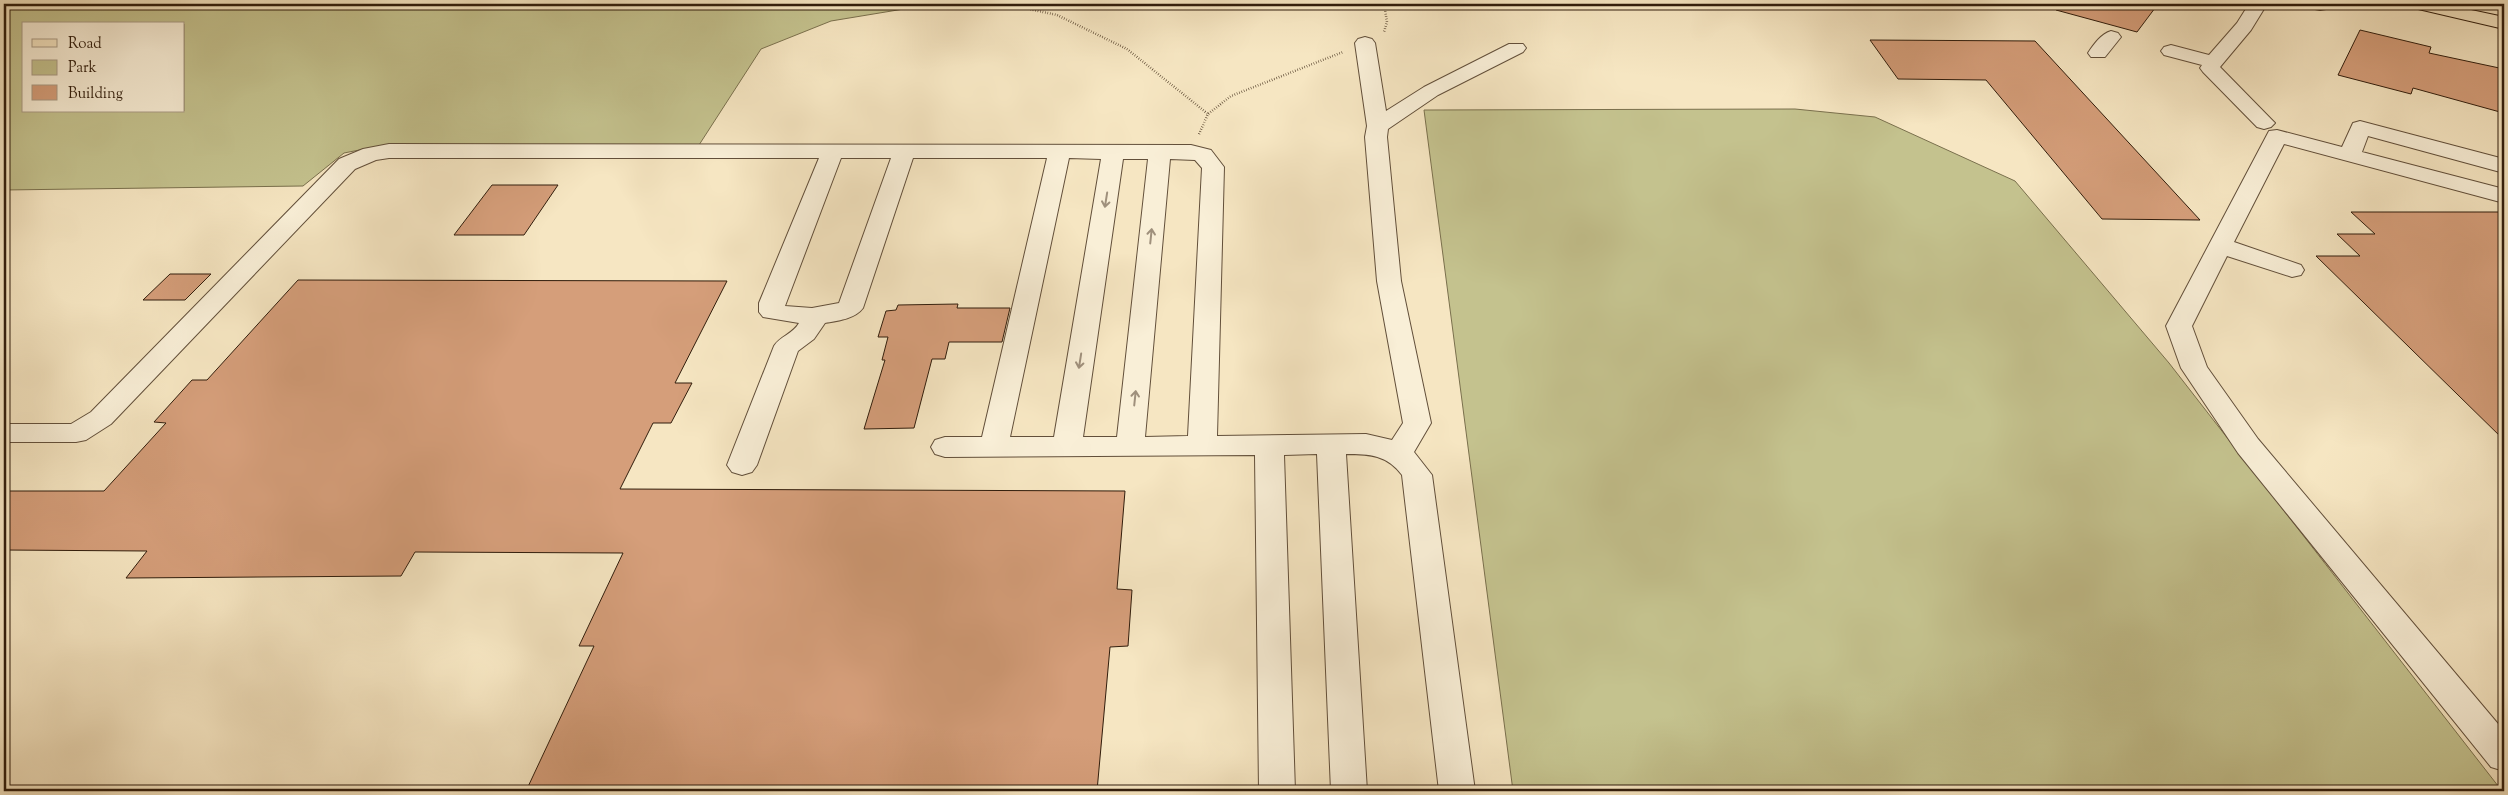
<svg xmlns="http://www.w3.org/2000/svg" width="2508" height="795" font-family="'Sorts Mill Goudy',serif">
<rect width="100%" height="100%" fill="#f6e6c2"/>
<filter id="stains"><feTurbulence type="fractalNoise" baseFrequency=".004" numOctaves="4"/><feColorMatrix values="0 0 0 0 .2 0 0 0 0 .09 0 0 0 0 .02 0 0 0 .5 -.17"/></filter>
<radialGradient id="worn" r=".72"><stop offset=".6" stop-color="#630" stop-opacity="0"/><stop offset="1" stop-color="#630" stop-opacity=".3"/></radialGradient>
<path fill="#c4c28e" stroke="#7a704d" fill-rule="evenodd" d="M4 4H934L831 21 761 49 699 145H385L344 153 303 186 4 190ZM24 24H184V111H24Z
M1795 109 1875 117 2015 181 2169 363 2502 791H1513L1424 110Z"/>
<path fill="#d59e7a" stroke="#311d0c" d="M2057 4H2158L2137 32 2056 10Z
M2360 30 2431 47 2429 53 2504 69V112H2500L2413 88 2411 94 2338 75Z
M1870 40 2035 41 2200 220 2102 219 1986 80 1898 79Z
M492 185H558L524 235H454Z
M2351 212H2504V440L2316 256H2360L2337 234H2375Z
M170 274H211L185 300H143Z
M298 280 727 281 675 383H692L671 423H653L620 489 1125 491 1117 589 1132 590 1128 646 1110 647 1097 791H526L594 646H579L623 553 415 552 401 576 126 578 147 551 4 550V491H104L166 423 154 422 192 380H207Z
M958 304 957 308H1010L1002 342H949L945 359H932L914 428 864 429 885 360H882L888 337H878L886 311 896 310 898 305Z"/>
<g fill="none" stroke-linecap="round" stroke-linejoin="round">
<g stroke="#624f3a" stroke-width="2">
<path id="minor" d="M2249 4H2267L2251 30 2220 67 2271 119 2275 123 2271 127 2264 129 2257 127 2203 72 2200 68 2202 65 2164 55 2161 51 2164 47 2171 45 2209 55 2237 23Z
M2307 4H2328L2329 5 2326 9 2320 10 2310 8Z
M2111 31 2118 33 2121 37 2105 57H2091L2088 53C2094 44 2101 34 2111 31Z
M1365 37 1372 39 1375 43 1386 111 1424 87 1509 44H1523L1526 48 1523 52 1438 95 1388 129 1387 137 1401 281 1431 423 1414 452 1432 475 1475 791H1439L1402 475C1387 455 1370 454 1346 454L1367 791H1331L1317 454 1284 455 1295 791H1259L1255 455 945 457 935 454 931 447 935 440 945 437H982L1047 158H913L863 308C855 319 837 321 825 323L814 339 798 351 757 465 752 472 742 475 732 472 727 465 774 346C780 336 793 334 799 323L763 317 759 312V303L819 158H389L376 160 355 169 111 424 86 440 76 442H4V424H71L91 412 339 159 363 149 389 144 1191 145 1211 150 1224 167 1217 436 1366 434 1392 440 1403 423 1377 281 1365 137 1367 126 1355 43 1358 39ZM841 158H891L839 303 812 308 785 306ZM1069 158 1101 159 1054 437H1010ZM1123 159H1148L1117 437H1083ZM1170 159 1195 160 1202 168 1188 436 1145 437Z
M2360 121 2504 159V173L2368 136 2362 152 2504 189V203L2284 144 2234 242 2301 265 2304 270 2301 275 2292 277 2227 256 2192 326 2207 367 2258 439 2504 731V771L2491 767 2238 453 2181 368 2166 326 2269 131 2277 130 2342 147 2353 123Z"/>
</g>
<g stroke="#311d0c" stroke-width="2">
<path id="major" d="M2411 4H2443L2504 17V29L2414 8Z"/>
</g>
<path stroke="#311d0c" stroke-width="2.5" stroke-dasharray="0.5 2" stroke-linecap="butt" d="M1006 4 1057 15 1127 49 1208 114
M1384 4 1387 22 1384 32
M1199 134 1208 114 1231 96 1343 52"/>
<use href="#minor" fill="#f9efd7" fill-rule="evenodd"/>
<use href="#major" fill="#f6e6c2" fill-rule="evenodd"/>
</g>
<defs><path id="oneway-shaft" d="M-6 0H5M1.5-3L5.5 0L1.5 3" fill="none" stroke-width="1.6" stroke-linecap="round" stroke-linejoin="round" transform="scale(1.25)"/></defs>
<g stroke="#9f907c">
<use href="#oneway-shaft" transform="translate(1106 200) rotate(99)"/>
<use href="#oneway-shaft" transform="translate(1151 236) rotate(-84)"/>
<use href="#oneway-shaft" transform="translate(1080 361) rotate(99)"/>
<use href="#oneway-shaft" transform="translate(1135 398) rotate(-84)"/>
</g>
<rect width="2508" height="795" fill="none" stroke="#f6e6c2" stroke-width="20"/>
<rect x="5" y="5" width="2498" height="785" fill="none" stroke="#311d0c" stroke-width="2.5"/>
<rect x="10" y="10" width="2488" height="775" fill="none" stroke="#311d0c"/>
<rect x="22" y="22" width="162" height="90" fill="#f9efd7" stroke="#a99b86"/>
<rect x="32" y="39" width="25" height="8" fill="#f6e6c2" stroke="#a99b86"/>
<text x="68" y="48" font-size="15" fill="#311d0c">Road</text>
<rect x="32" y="60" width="25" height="15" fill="#c4c28e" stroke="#a99b86"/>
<text x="68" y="72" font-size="15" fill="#311d0c">Park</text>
<rect x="32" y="85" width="25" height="15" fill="#d59e7a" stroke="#a99b86"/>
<text x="68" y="98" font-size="15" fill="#311d0c">Building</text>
<rect width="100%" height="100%" filter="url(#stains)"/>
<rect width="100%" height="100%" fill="url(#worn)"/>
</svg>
